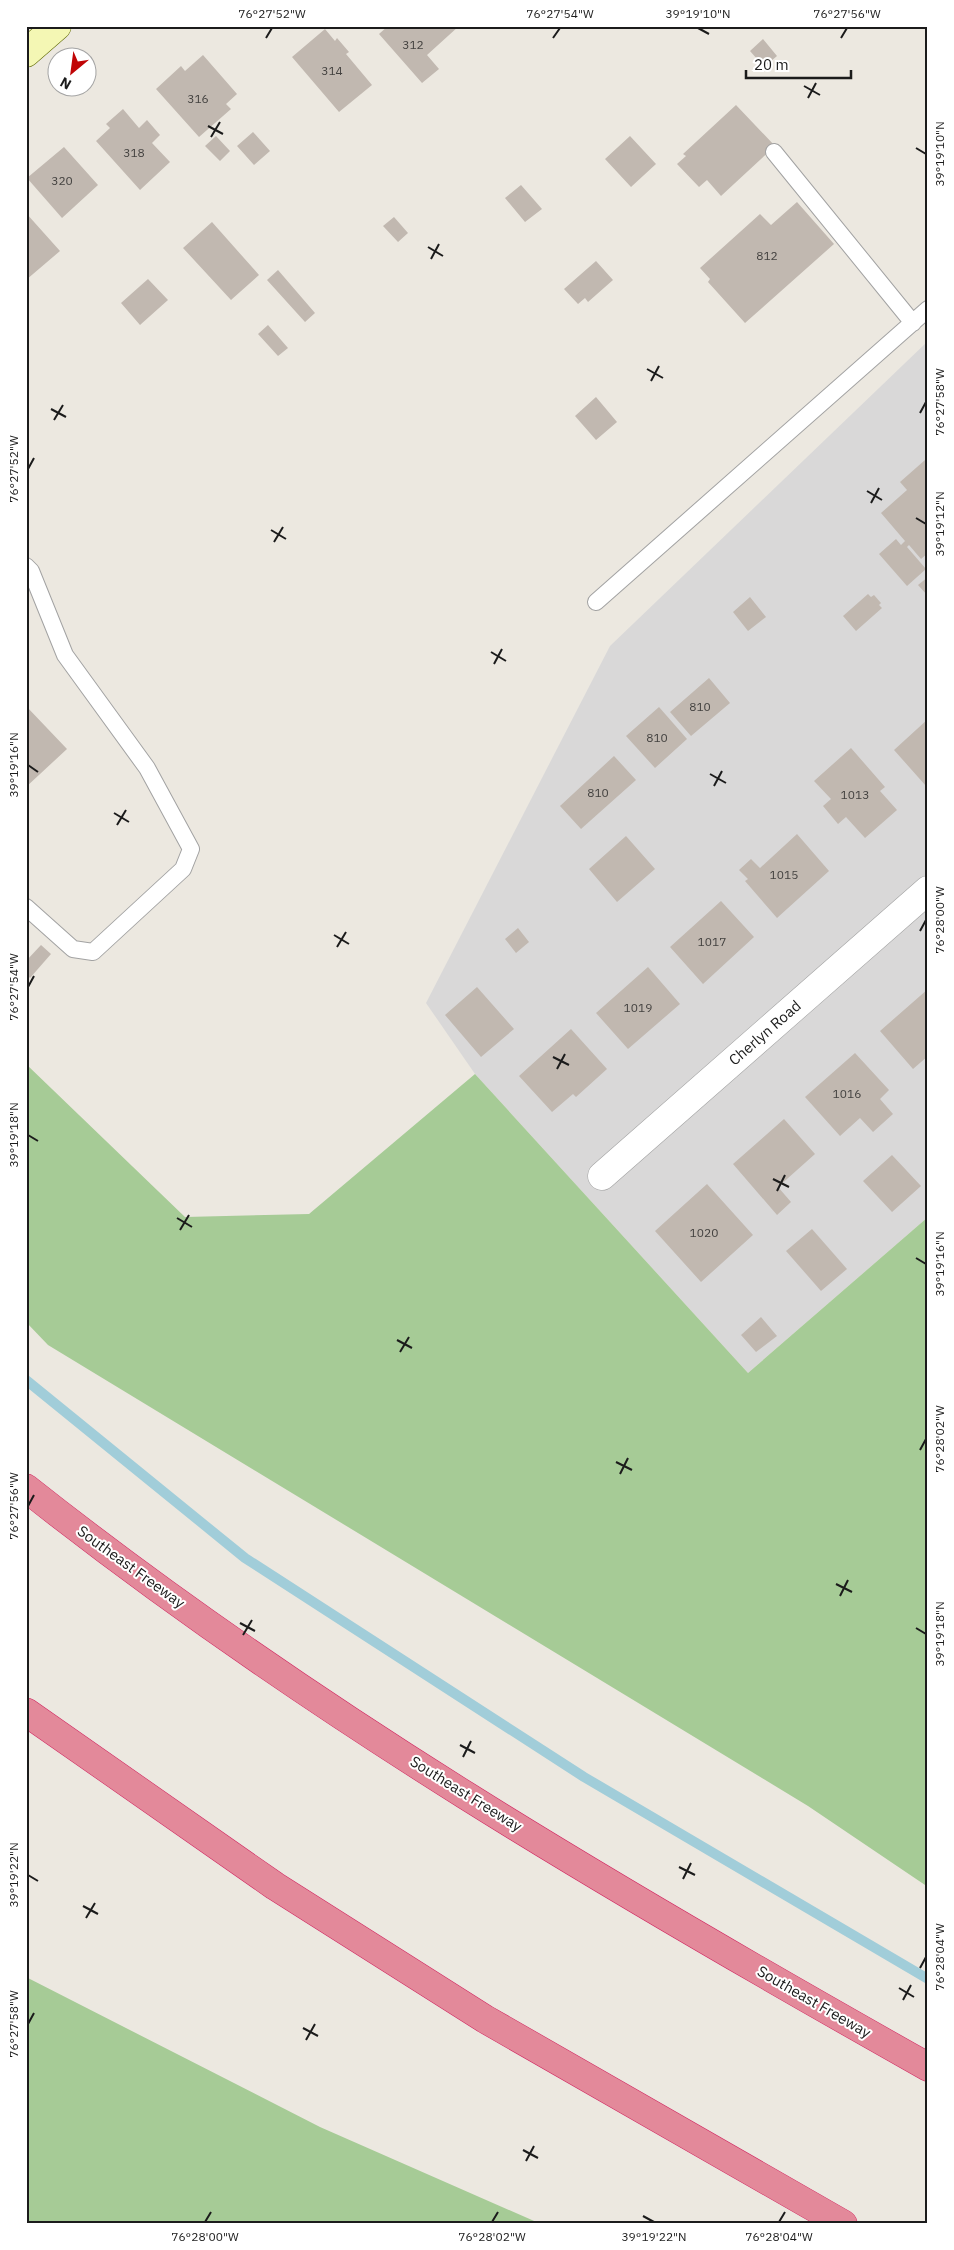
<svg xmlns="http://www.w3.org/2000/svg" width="954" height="2250" font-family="'IBM Plex Sans',sans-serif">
<rect width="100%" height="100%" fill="#ece8e0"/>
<path fill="#d9d8d8" d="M928 341V1217L748 1373 475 1074 426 1003 610 646Z"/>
<path fill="#a6cb96" d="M26 1064 185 1217 309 1214 475 1074 748 1373 928 1217V1887L808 1806 48 1345 26 1322Z
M26 1977 320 2127 541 2224H26Z"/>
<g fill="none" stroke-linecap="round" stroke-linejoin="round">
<path stroke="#a1cdd9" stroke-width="10" d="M26 1380 245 1558 584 1777 928 1979"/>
</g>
<path fill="#c1b8b0" d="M388 26H459L427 55 439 69 422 83 379 34Z
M325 29 335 41 337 38 349 52 346 54 372 85 339 112 292 57Z
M763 39 777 56 764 67 750 51Z
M203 55 237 94 226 104 231 109 199 137 156 89 181 66 185 71Z
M736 105 775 146 721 196 707 180 699 187 677 164 686 156 683 154Z
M123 109 139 128 147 120 160 135 152 143 170 162 140 190 96 141 110 128 106 124Z
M253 132 270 151 254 165 237 146Z
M216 136 230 151 220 161 205 146Z
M630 136 656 164 631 187 605 159Z
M64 147 98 185 62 218 27 178Z
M521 185 542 209 525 222 505 198Z
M797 202 834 244 745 323 708 282 710 279 700 268 760 214 771 225Z
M26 213 60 251 26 280Z
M394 217 408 233 398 242 383 226Z
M212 222 259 275 231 300 183 248Z
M596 261 613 280 588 302 585 298 578 304 564 289Z
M278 270 315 313 305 322 267 280Z
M148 279 168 300 140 325 121 303Z
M268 325 288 348 278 356 258 334Z
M596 397 617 422 596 440 575 416Z
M925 460 928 463V553L921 559 909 545 907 547 926 569 907 586 879 554 896 539 901 545 905 541 881 513 907 490 900 482Z
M928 577V596L918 585Z
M868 594 871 597 874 595 881 603 879 605 882 608 856 631 843 616Z
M750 597 766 617 748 631 733 612Z
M709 678 730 703 691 736 670 712Z
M26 706 67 749 26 787Z
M659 707 687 739 655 768 626 736Z
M928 719V784L926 786 894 750Z
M851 748 885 787 880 791 897 810 865 838 846 817 838 824 823 806 831 799 814 781Z
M614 756 636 780 581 829 560 806Z
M797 834 829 871 777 918 745 881 748 879 739 870 751 859 760 868Z
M626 836 655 869 617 902 589 869Z
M721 901 754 937 703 984 670 947Z
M518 928 529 942 516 953 505 939Z
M41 945 51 954 30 978 26 974V961Z
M648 967 680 1004 628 1049 596 1013Z
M477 987 514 1029 481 1057 445 1015Z
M928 989V1056L913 1069 880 1031Z
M571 1029 607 1069 576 1097 573 1094 552 1112 519 1076Z
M855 1053 889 1090 880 1099 893 1114 873 1132 860 1118 840 1136 805 1097Z
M784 1119 815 1154 778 1187 791 1202 777 1215 733 1164Z
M892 1155 921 1186 892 1212 863 1181Z
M707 1184 753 1235 701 1282 655 1231Z
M812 1229 847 1269 821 1291 786 1251Z
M761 1317 777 1336 756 1352 741 1335Z"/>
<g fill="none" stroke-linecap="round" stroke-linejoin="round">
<g stroke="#a2a2a2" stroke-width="18">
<path id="lane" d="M774 152 913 323
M26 566 31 571 65 655 147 768 191 849 183 869 93 952 73 949 26 907
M596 602 928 309"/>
</g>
<g stroke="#a2a2a2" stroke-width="29">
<path id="street" d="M602 1176 928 890"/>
</g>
<g stroke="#626c07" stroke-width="29">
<path id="secondary" d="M26 53 57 26"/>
</g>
<g stroke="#d02862" stroke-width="29">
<path id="highway" d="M26 1488C306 1710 617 1892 928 2067
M26 1712 275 1886 485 2019 843 2224"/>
</g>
<use href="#lane" stroke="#fff" stroke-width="16"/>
<use href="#street" stroke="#fff" stroke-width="28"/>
<use href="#secondary" stroke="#f4f7b4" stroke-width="28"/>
<use href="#highway" stroke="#e3899a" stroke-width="28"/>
</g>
<path fill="none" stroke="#1b1b1b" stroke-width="2" d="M698 28 709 34M266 38 272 28M553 38 560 28M841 38 847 28M804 86 820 95M808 98 816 83M208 126 223 134M211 137 220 122M916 148 926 154M428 247 443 256M431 259 439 244M647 369 663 378M651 381 659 366M51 409 66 417M920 413 926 402M54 420 63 405M28 469 34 458M867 491 882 500M871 503 879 488M916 518 926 524M271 530 286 539M274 542 283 527M491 652 506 661M494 664 502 649M28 765 38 772M710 774 726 783M714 786 722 771M114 813 129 822M117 825 126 810M920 931 926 920M334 935 349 944M337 947 346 932M28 987 34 976M553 1057 569 1065M557 1069 565 1054M28 1135 38 1141M773 1179 789 1187M777 1191 785 1175M177 1218 192 1227M180 1230 189 1215M916 1258 926 1264M397 1340 412 1348M400 1352 409 1337M920 1450 926 1439M616 1462 632 1470M620 1474 628 1458M28 1506 34 1495M836 1584 852 1592M840 1596 848 1580M240 1623 255 1631M916 1628 926 1634M243 1635 252 1620M460 1745 475 1753M463 1757 471 1741M679 1867 695 1875M28 1875 38 1881M683 1879 691 1863M83 1906 98 1914M86 1918 95 1903M920 1968 926 1957M899 1988 914 1997M903 2000 911 1985M28 2024 34 2013M303 2028 318 2036M306 2040 315 2024M523 2150 538 2158M526 2161 534 2146M643 2216 654 2222M205 2222 211 2212M492 2222 498 2212M779 2222 785 2212"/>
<g text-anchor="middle" stroke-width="4" stroke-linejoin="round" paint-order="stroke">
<g font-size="12" fill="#444240">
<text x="413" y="49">312</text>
<text x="332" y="75">314</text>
<text x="198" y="103">316</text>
<text x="134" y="157">318</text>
<text x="62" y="185">320</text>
<text x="767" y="260">812</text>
<text x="700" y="711">810</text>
<text x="657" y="742">810</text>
<text x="598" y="797">810</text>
<text x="855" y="799">1013</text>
<text x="784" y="879">1015</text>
<text x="712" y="946">1017</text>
<text x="638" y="1012">1019</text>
<text x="847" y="1098">1016</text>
<text x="704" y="1237">1020</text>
</g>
<g font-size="15" fill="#1b1b1b" stroke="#fff">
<text transform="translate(765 1033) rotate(-41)" y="5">Cherlyn Road</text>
<text transform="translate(131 1567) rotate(36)" y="5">Southeast Freeway</text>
<text transform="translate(466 1794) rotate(32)" y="5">Southeast Freeway</text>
<text transform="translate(814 2002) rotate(30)" y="5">Southeast Freeway</text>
</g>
</g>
<rect width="954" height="2250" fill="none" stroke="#ffffff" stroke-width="55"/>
<g transform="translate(72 72) rotate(209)"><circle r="24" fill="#ffffff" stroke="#a4a4a4"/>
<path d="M0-4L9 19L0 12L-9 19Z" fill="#c00506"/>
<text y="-8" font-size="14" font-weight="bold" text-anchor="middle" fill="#1b1b1b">N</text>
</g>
<path d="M746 70v8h105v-8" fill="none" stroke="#1b1b1b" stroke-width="2.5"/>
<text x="754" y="70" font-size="15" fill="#1b1b1b" stroke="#ffffff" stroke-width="4" paint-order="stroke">20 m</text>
<rect x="28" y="28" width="898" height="2194" fill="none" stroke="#1b1b1b" stroke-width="2"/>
<g font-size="12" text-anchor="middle" fill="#1b1b1b">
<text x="272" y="18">76°27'52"W</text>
<text x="560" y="18">76°27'54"W</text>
<text x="698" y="18">39°19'10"N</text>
<text x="847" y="18">76°27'56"W</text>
<text transform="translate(940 154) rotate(-90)" y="4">39°19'10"N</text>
<text transform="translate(940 402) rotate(-90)" y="4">76°27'58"W</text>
<text transform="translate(14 469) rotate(-90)" y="4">76°27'52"W</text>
<text transform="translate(940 524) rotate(-90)" y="4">39°19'12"N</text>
<text transform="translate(14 765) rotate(-90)" y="4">39°19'16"N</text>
<text transform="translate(940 920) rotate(-90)" y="4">76°28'00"W</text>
<text transform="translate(14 987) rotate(-90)" y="4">76°27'54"W</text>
<text transform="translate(14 1135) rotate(-90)" y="4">39°19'18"N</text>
<text transform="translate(940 1264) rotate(-90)" y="4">39°19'16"N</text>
<text transform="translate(940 1439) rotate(-90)" y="4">76°28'02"W</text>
<text transform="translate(14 1506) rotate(-90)" y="4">76°27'56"W</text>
<text transform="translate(940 1634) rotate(-90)" y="4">39°19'18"N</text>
<text transform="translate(14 1875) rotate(-90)" y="4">39°19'22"N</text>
<text transform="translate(940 1957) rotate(-90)" y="4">76°28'04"W</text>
<text transform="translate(14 2024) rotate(-90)" y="4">76°27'58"W</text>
<text x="205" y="2241">76°28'00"W</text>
<text x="492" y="2241">76°28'02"W</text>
<text x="654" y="2241">39°19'22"N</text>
<text x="779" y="2241">76°28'04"W</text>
</g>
</svg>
